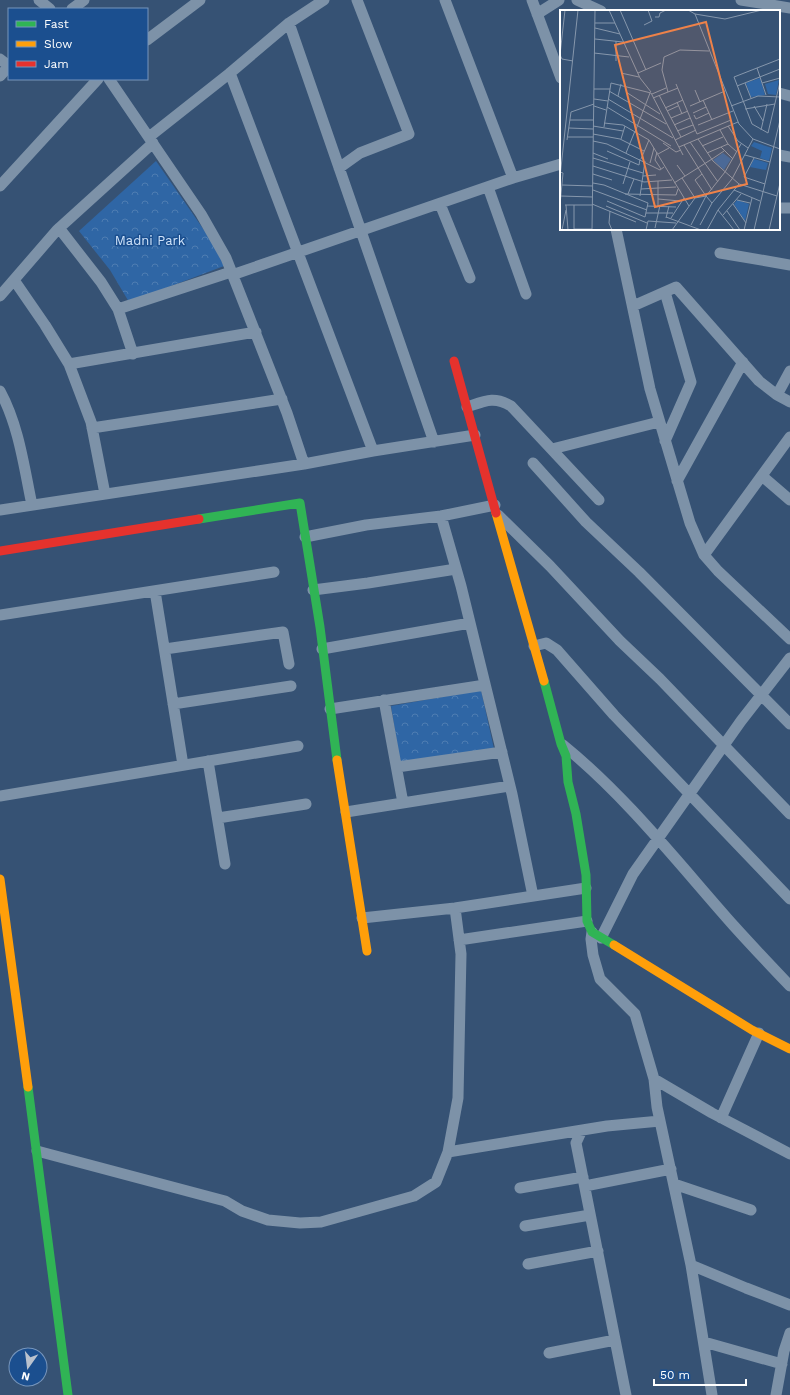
<svg xmlns="http://www.w3.org/2000/svg" width="790" height="1395" font-family="'Work Sans',sans-serif">
<defs>
<pattern id="park-crowns" width="20" height="18" patternUnits="userSpaceOnUse"><rect width="20" height="18" fill="#2f66a5"/><path d="M2 6a3 3 0 1 1 6 0M12 15a3 3 0 1 1 6 0" fill="none" stroke="#4e7db2"/></pattern>
</defs>
<rect width="100%" height="100%" fill="#365274"/>
<path fill="url(#park-crowns)" d="M156 161 213 243 224 266 129 302 110 270 79 231Z
M481 690 494 749 400 762 391 706Z"/>
<g fill="none" stroke-linecap="round" stroke-linejoin="round">
<path stroke="#7d92a8" stroke-width="11" d="M39 0 50 9
M445 0 513 178
M532 0 561 78
M577 0 601 11
M741 0 790 8
M72 9 84 0
M537 14 559 0
M289 23 434 442
M147 40 200 0
M0 59 9 66 0 76
M230 73 373 451
M109 79 201 214 226 258 287 413 304 464
M779 93 790 96
M149 137 230 73 289 23 324 0
M779 155 790 157
M339 168 360 153 409 134 357 0
M0 186 98 79
M488 187 526 294
M440 204 470 278
M779 208H790
M59 228 101 282 118 309 133 354
M616 229 650 389 690 523 704 555 718 571 790 639
M720 253 790 265
M232 275 513 178 561 164
M14 280 45 325 69 364 91 422 105 494
M665 292 691 382 665 441
M0 296 57 230 153 143
M633 306 676 287 759 381 777 395 790 402
M118 309 231 272
M69 364 256 332
M0 391C19 426 24 467 32 505
M777 395 790 371
M467 407C485 401 494 396 511 406L599 500
M92 428 282 399
M552 449 659 422
M533 463 586 522 639 572 790 724
M762 476 790 500
M677 481 743 362
M0 510 304 464 373 451 475 435
M498 515 550 566 620 641 660 679 790 814
M441 516 461 586 512 794 533 896
M305 537 366 525 441 516 495 505
M704 555 790 437
M313 590 368 583 456 569
M155 591 183 765
M0 615 274 572
M534 646 546 643 557 650 614 715 790 899
M165 649 283 632 289 664
M322 649 470 623
M384 700 403 803
M173 704 291 686
M330 709 485 685
M563 745C627 797 679 864 734 926 752 946 771 966 790 986
M208 761 225 864
M397 767 502 752
M0 796 298 746
M346 812 510 786
M218 818 306 804
M362 918 455 908 586 888
M592 932 591 939 593 955 600 979 635 1014 654 1079 657 1107 691 1265 712 1395
M601 938 633 874 741 721 790 658
M459 940 587 921
M654 1079 712 1113 790 1154
M721 1118 759 1033
M582 1130 576 1143 578 1153 626 1395
M37 1151 225 1201 242 1211 268 1220 300 1223 321 1222 414 1196 436 1182 448 1152 458 1098 461 954 455 908
M448 1152 607 1126 660 1121
M674 1184 751 1210
M585 1186 671 1169
M520 1188 583 1177
M525 1226 590 1215
M528 1264 598 1251
M691 1265 746 1288 790 1305
M704 1342 782 1364
M549 1353 615 1340
M776 1395 784 1351 790 1333"/>
<path stroke="#30b455" stroke-width="9" d="M199 519 300 503 320 627 337 760
M544 681 561 744 566 756 568 782 576 814 586 875 587 921 592 932 614 945
M28 1087 68 1395"/>
<path stroke="#ff9f0a" stroke-width="9" d="M496 513 544 681
M337 760 367 951
M0 879 28 1087
M614 945 752 1030 790 1049"/>
<path stroke="#e5322d" stroke-width="9" d="M454 361 496 513
M0 551 199 519"/>
</g>
<g text-anchor="middle" stroke-width="3" stroke-linejoin="round" paint-order="stroke">
<g font-size="13" fill="#cfe3fa" stroke="#1b4f8f">
<text x="150" y="245">Madni Park</text>
</g>
</g>
<g transform="translate(560 10)">
<rect width="220" height="220" fill="#365274"/>
<path d="M200 68 205 85 191 87 186 73ZM219 70 216 85 208 84 205 74ZM194 132 212 138 209 151 200 148 202 141 191 136ZM163 143 171 149 164 160 153 150ZM194 149 208 153 206 160 190 157ZM177 190 189 194 185 211 174 194Z" fill="#2f66a5"/>
<path fill="none" stroke="#8697ac" stroke-width="1" d="M5 0 0 45 2 49 13 51M49 0 80 68 91 82M60 0 86 60M128 0 135 4 165 9 202 0M135 4 179 114 193 129 220 139M95 7H99L100 3 106 0M35 13H55M84 15 92 11 88 0M35 18 60 24M35 29 63 32M34 43 69 47M220 49 174 67 192 114 208 123 220 72M56 51V31M197 58 206 85M61 63 79 67M78 63 101 53M185 73 191 88M202 73 220 68M116 74 137 124 171 110M177 76 220 59M34 79H50M135 80 140 92M49 81 106 114M66 82 100 104M108 82 102 60 104 47 120 40 149 41M92 84 106 78M99 85 121 127M58 86 61 74M93 88 118 78M34 89 48 91M48 89 113 128M143 90 152 110M117 92 122 104M34 96 46 100M130 96 165 81M171 96 198 86 220 87M194 96 203 111M47 97 111 136M105 98 123 90M185 99 215 94M107 101 118 96M133 103 146 97M134 105 136 109 149 103M111 108 128 101M10 110H33M44 113 63 115 89 130 129 196M114 115 130 108M138 115 173 101M33 116 63 121M168 116 178 131 188 138M44 117 51 73 91 83 123 145M9 118 33 119M160 120 168 134 177 142M201 120 207 94M117 121 133 115M75 122 90 83M33 124 60 129 84 141M8 127H33M61 129 65 116M138 129 153 151 179 174 217 186M7 130 11 102 34 94M115 130 136 120M33 131 47 134 100 160 104 157M130 132 158 172M103 133 116 142 121 140M124 135 152 180M142 136 163 127M119 137 178 112M161 137 173 149M47 141 79 155 80 149M97 142 95 150 101 159M33 143 48 149M66 143 75 121M147 143 168 134M98 144 109 138M185 145 210 152M33 148 83 163M194 148 184 167 205 174M81 149 89 130M152 149 164 141M90 153 94 138M117 155 125 166M33 156 84 172 112 170M165 162 181 134M33 164 52 170M142 164 135 170 146 186M83 166 96 165M0 167 18 0M122 168 135 188M33 173 44 175 88 193 85 207 47 191M114 173 152 149M63 174 70 152M2 175 33 176M81 179 116 177M33 180 87 200M174 180 200 191M65 184 116 185 118 179M68 184 74 169M1 186 33 187M80 186 85 151M98 189 120 191M177 190 190 193M32 194 76 212M173 194 186 213M0 195 3 163 0 162M5 195H32M6 195 8 220M14 195V220M46 196 87 213M87 196 116 197M98 196V171M50 201 49 213 52 220M167 201 180 220M86 203H113M163 205 181 184M106 207 141 220M106 208 109 196M111 208 124 188M131 215 146 186 165 162M140 215 152 193M95 218 100 195M14 219H32M2 220 6 200M32 220 35 0M86 220 88 211 116 213M112 220 135 188 146 186 152 193 172 169 193 129M147 220 158 200M174 220 158 200 179 174M184 220 192 188M194 220 220 110M209 220 220 173"/>
<path fill="#ee8249" fill-opacity="0.15" stroke="#ee8249" stroke-width="2" d="M146 12 187 174 95 197 55 35Z"/>
<rect width="220" height="220" fill="none" stroke="#fff" stroke-width="2"/>
</g>
<rect x="8" y="8" width="140" height="72" fill="#1b4f8f" stroke="#7695bc"/>
<rect x="16" y="21" width="20" height="6" fill="#30b455" stroke="#7695bc"/>
<text x="44" y="28" font-size="12" fill="#ffffff">Fast</text>
<rect x="16" y="41" width="20" height="6" fill="#ff9f0a" stroke="#7695bc"/>
<text x="44" y="48" font-size="12" fill="#ffffff">Slow</text>
<rect x="16" y="61" width="20" height="6" fill="#e5322d" stroke="#7695bc"/>
<text x="44" y="68" font-size="12" fill="#ffffff">Jam</text>
<g transform="translate(28 1367) rotate(194)"><circle r="19" fill="#1b4f8f" stroke="#7695bc"/>
<path d="M0-3L7 15L0 10L-7 15Z" fill="#b9c2ce"/>
<text y="-6" font-size="11" font-weight="bold" text-anchor="middle" fill="#ffffff">N</text>
</g>
<path d="M654 1379v6h92v-6" fill="none" stroke="#ffffff" stroke-width="2"/>
<text x="660" y="1379" font-size="12" fill="#ffffff" stroke="#1b4f8f" stroke-width="3" paint-order="stroke">50 m</text>
</svg>
